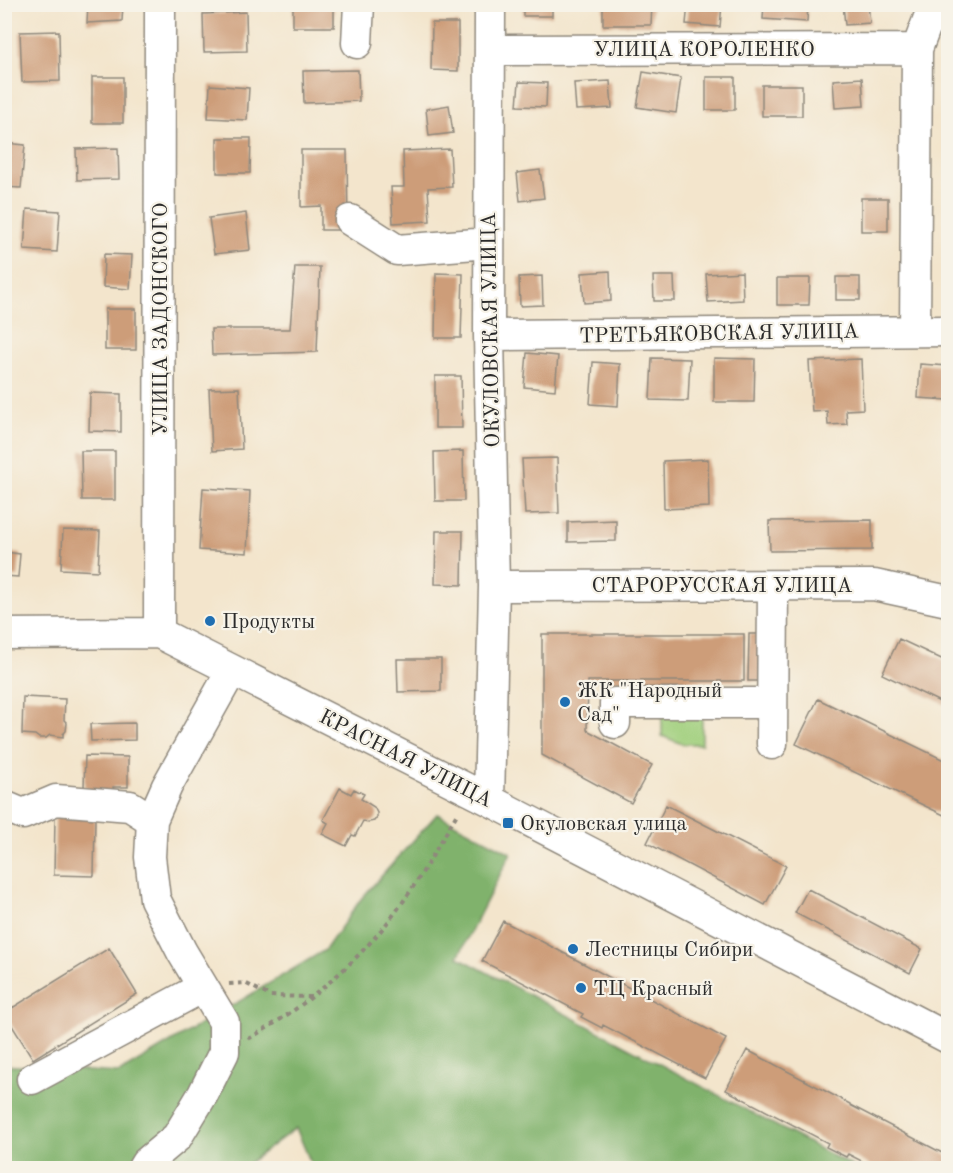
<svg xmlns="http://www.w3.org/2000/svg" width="953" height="1173" font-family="'Old Standard TT',serif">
<rect width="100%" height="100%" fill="#f7f3e8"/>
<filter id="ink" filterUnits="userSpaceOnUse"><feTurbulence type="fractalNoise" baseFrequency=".0167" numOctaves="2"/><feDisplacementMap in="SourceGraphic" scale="12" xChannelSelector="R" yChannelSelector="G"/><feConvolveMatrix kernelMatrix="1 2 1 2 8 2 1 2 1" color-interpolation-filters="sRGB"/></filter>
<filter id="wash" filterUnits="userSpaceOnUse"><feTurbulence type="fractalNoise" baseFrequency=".008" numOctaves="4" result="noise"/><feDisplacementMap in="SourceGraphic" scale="24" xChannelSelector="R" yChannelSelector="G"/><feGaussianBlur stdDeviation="1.35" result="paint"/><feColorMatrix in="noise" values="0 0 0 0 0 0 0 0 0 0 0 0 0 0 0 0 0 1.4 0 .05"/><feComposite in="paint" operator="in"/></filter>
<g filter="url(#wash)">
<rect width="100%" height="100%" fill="#f3e5cc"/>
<path fill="#a0cf7d" stroke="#667d54" stroke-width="1.5" d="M662 712H702V744H682L662 736Z"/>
<path fill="#80b26c" stroke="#566e4c" stroke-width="1.5" d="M437 814 511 853 458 957 856 1168H313L296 1128 242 1168H5L4 1065 119 1073 325 950 361 899Z"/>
<g id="blocks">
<path fill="#cd9d79" d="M88 4H123L122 21 87 23Z
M293 4H334V27H293Z
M523 4H552V16H523Z
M603 4H652L651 25H603Z
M688 4H722L720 27 686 24Z
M764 4H808L807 22 763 19Z
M843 4H868L870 23 845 25Z
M246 12 247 51 204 52 203 14Z
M432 23H458V71L431 70Z
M59 31 60 81 22 82 20 32Z
M358 70 359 101 304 103 303 71Z
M643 72 681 78 676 113 637 107Z
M92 77H123V123H92Z
M706 77H735V110H706Z
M862 78 864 106 835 108 833 80Z
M610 81 612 108 576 110 574 83Z
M519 82 547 83 546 107 517 106Z
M210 85 249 88 247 120 208 118Z
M762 85H802V116H762Z
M449 105 453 133 429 136 426 109Z
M217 138H251L250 173H217Z
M5 143 25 145 21 188 4 187Z
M118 148 119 179 77 180 76 149Z
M450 149 452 187 428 188 430 221 393 223 391 187H404L403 151Z
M301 150H347L348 230H321V206L301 207Z
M540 170 544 198 520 201 517 173Z
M861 198H888V231H861Z
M27 209 60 211 57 252 24 250Z
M246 213 250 250 214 254 209 218Z
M104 254 132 255 130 289 103 287Z
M295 267H320L317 352 212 355 211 329H290Z
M610 271 611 301 584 303 582 273Z
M742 272 743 300 708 302 706 274Z
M436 273 463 274 461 338H435Z
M542 276 543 305 520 306 519 277Z
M653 276H674L675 301H654Z
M836 277H860V300H836Z
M777 278H810L809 305H777Z
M105 309H136V350H105Z
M527 353 558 356 555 390 524 387Z
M652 358 690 359 688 401 650 400Z
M714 358 755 359 754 402H714Z
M861 359 863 409 846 410 847 424 828 425 827 411 812 412 809 361Z
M593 362 620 364 618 406 590 404Z
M920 364 948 366V400L918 398Z
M435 376H461L462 428H435Z
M239 388 242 449 212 451 209 389Z
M90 393 121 394V432L89 431Z
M81 451H115V500H82Z
M463 451 464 501H435L434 452Z
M557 458 559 513 525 514 522 459Z
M708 459 709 507 664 509 663 461Z
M203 488 250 491 247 553 199 550Z
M616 520V541L568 542V522Z
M872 520V550L770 551 769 521Z
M63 530 100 531 98 571 61 569Z
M436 531H463L462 585 435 584Z
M5 552 20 554 18 577 5 576Z
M542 634H744V681H588L587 730 652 765 631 803 542 755Z
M749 634H763V681H748Z
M899 639 948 662V706L882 674Z
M397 659H441V691L398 692Z
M23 697 65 699 64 720 67 723 66 731 63 734V737L50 735 46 738H39L35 735 22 734Z
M818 699 948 762V817L796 744Z
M135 723V740L91 741 90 724Z
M85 756 128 757V787H113V794H88L87 787H84Z
M340 788 351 794 354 789 364 794 361 799 374 807 377 813V817L374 821 369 822 363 821 355 836 352 835 346 846 322 834 328 823 323 820Z
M666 805 786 866 765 905 647 843Z
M55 816 95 817 94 876 54 875Z
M808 889 922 949 910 973 795 913Z
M503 921 726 1039 705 1078 603 1025 602 1028 581 1017 583 1014 482 961Z
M109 948 137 994 33 1059 4 1013Z
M747 1050 850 1104V1105L948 1156V1168H875L848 1154 846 1157 826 1147 828 1143 726 1090Z"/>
</g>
</g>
<g filter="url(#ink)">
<use href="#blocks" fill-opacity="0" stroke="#8f887c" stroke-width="1.5"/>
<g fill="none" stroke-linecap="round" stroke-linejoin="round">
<g stroke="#8f887c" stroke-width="33">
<path id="minor" d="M357 43 359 4
M490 50 917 49
M350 220 397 250 489 243
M915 331 917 49 934 4
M489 335 948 331
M494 586 874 585 948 601
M159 633 160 4
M4 634 159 633 489 800 948 1038
M615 723V703H772
M772 744 773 586
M489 800 494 586 489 335 490 4
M4 806 23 814 56 800 130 806 152 820
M32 1079 203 987
M143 1168 146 1163 177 1137 203 1094 224 1052V1022L182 952 155 899 150 857 152 820 167 786 232 670"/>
</g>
<path stroke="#8f887c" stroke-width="4" stroke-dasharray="4.5 4.5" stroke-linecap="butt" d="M229 984 245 983 270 996 311 997
M248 1039C299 1011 345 973 383 928 412 893 435 852 458 812"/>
<use href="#minor" stroke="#fff" stroke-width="30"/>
</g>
</g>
<g fill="#1f6fb2" stroke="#f7f3e8" stroke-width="2">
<circle cx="210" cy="621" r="6"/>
<circle cx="565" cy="702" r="6"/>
<rect x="502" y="817" width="12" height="12" rx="3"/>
<circle cx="573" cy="949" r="6"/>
<circle cx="581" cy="988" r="6"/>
</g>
<g text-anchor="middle" stroke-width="4.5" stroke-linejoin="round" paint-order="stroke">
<g font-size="21" fill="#2b2b2b" stroke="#f7f3e8">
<text x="704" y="56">УЛИЦА КОРОЛЕНКО</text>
<text transform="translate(160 319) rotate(-90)" y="7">УЛИЦА ЗАДОНСКОГО</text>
<text transform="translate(490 330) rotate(-91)" y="7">ОКУЛОВСКАЯ УЛИЦА</text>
<text transform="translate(719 333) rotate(-1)" y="7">ТРЕТЬЯКОВСКАЯ УЛИЦА</text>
<text x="722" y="592">СТАРОРУССКАЯ УЛИЦА</text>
<text transform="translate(406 758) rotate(27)" y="7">КРАСНАЯ УЛИЦА</text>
</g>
<g font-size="21" fill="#2b2b2b" stroke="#f7f3e8" text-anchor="start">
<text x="222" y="628">Продукты</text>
<text x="577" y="697">ЖК "Народный<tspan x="577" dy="24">Сад"</tspan></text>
<text x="520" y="830">Окуловская улица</text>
<text x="585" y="956">Лестницы Сибири</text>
<text x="593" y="995">ТЦ Красный</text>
</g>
</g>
<rect width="953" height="1173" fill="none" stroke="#f7f3e8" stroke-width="24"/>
</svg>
